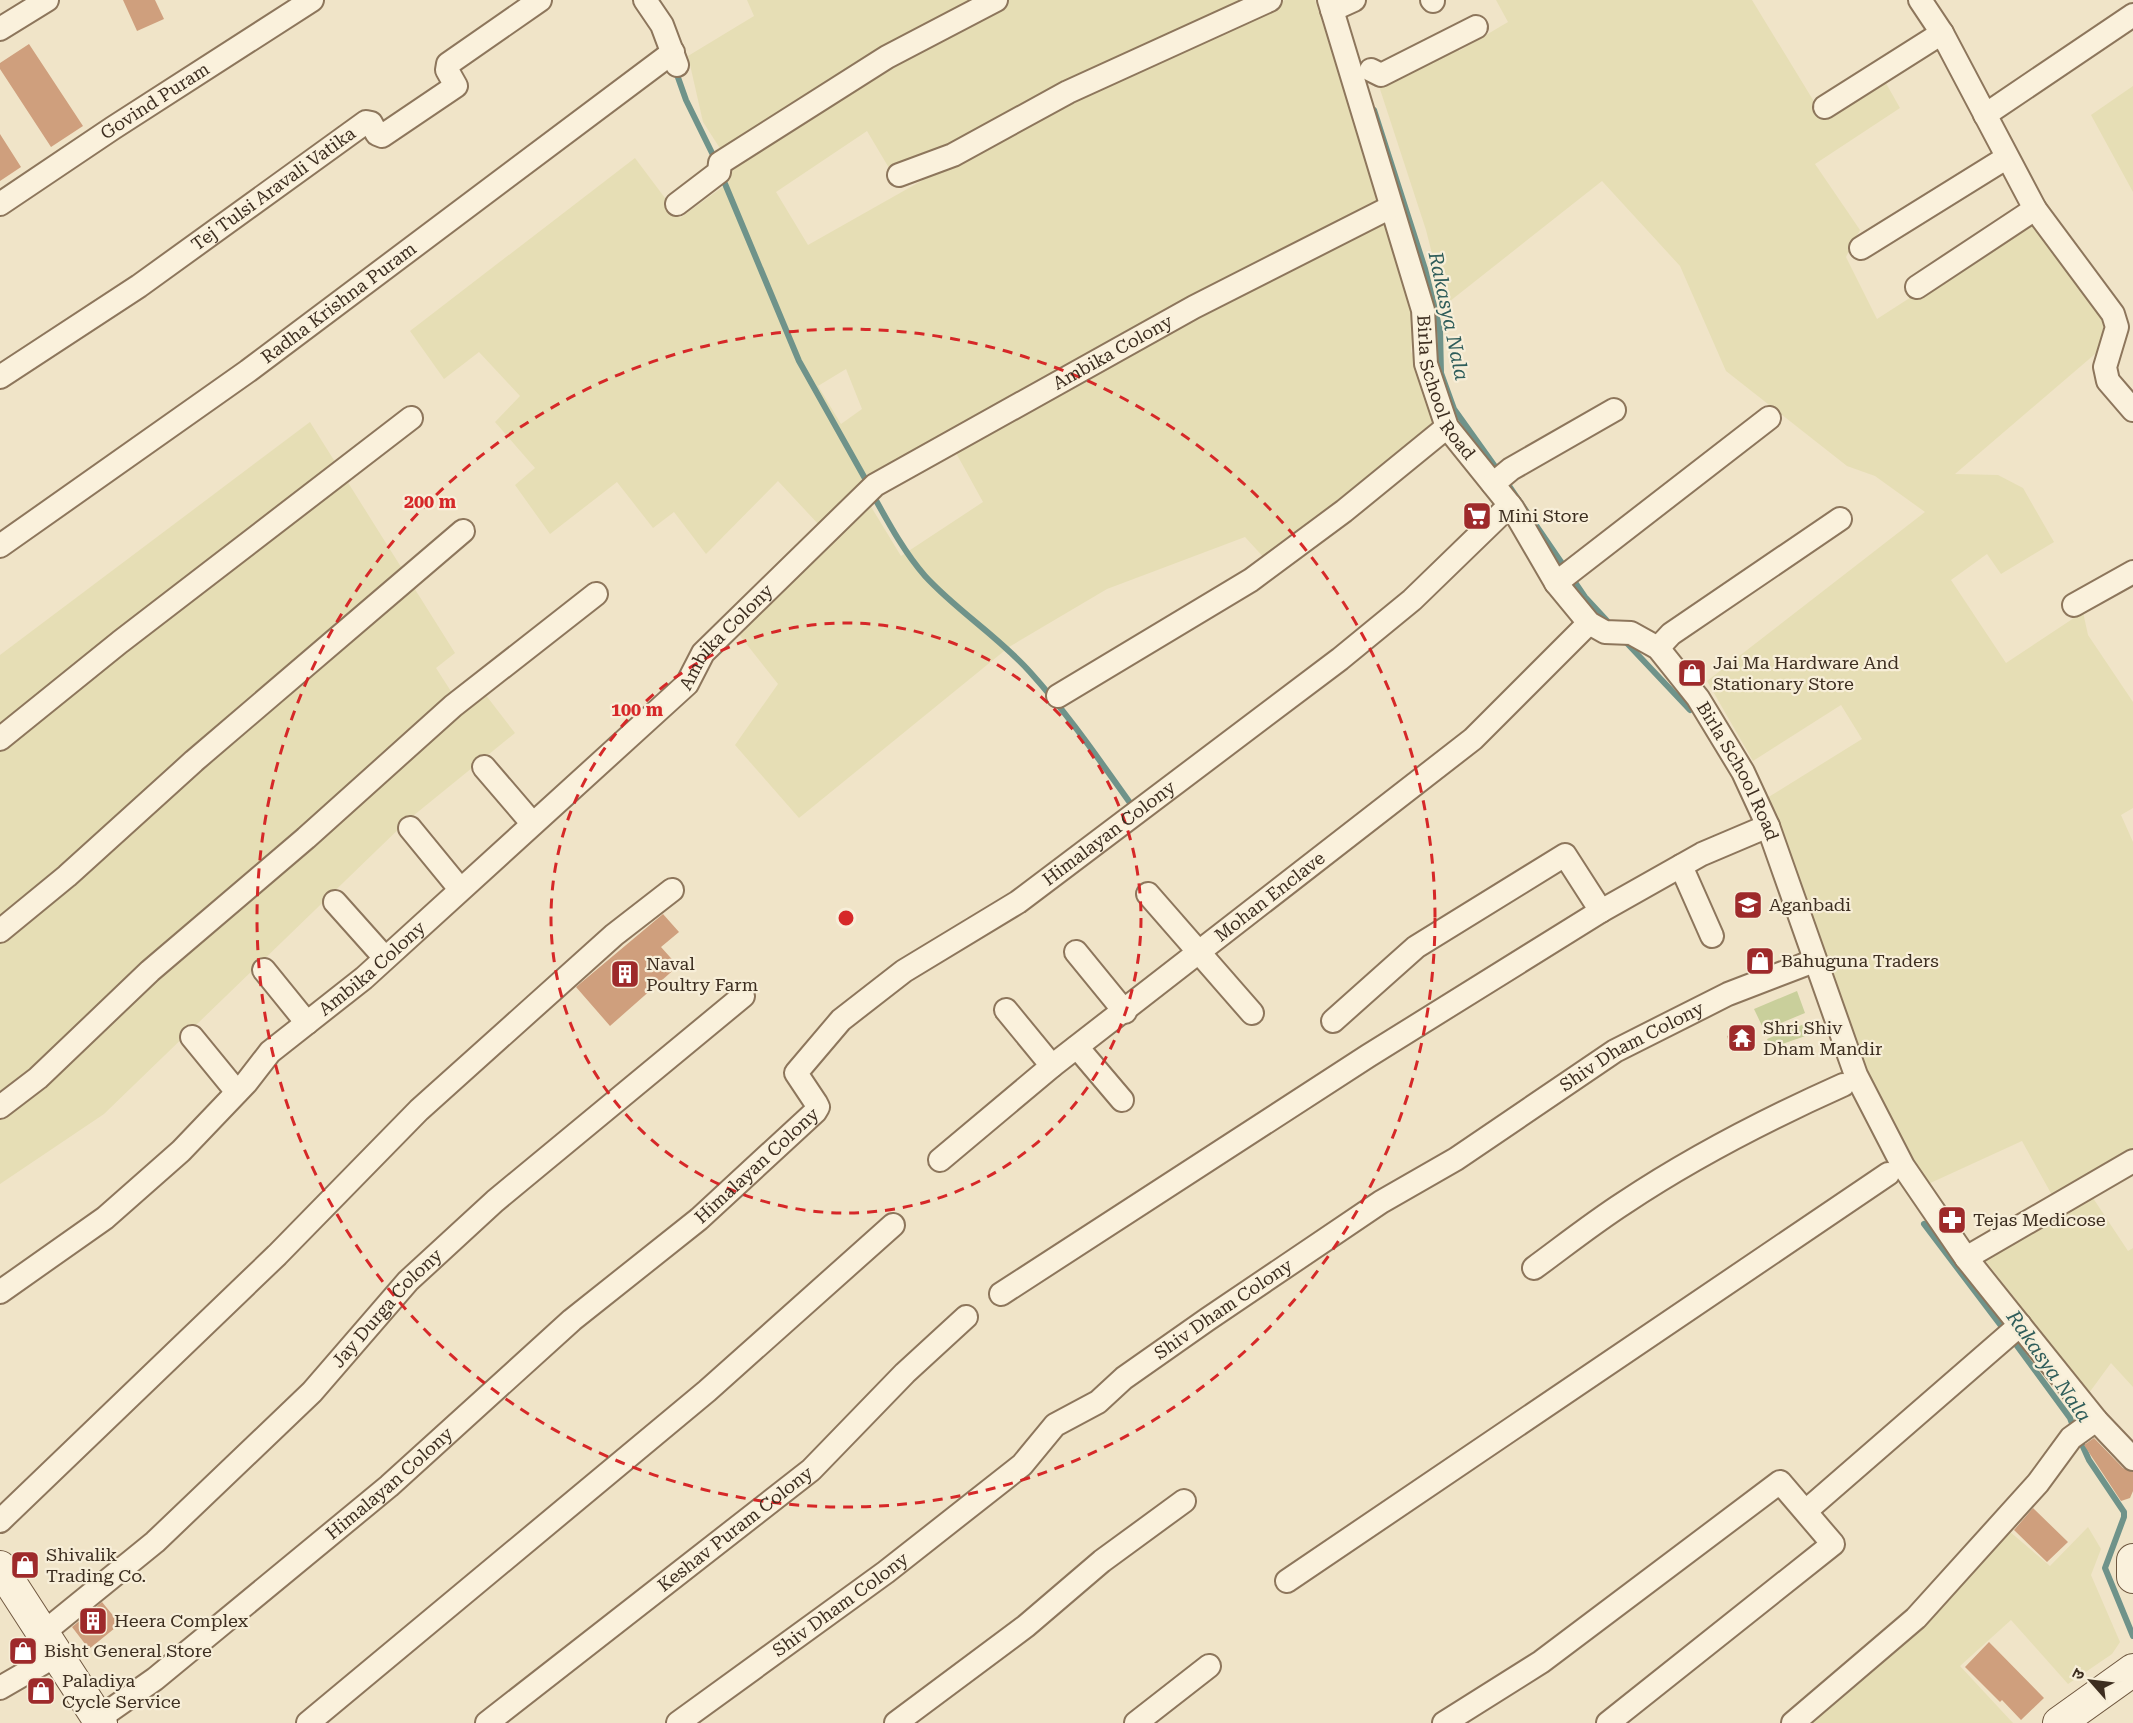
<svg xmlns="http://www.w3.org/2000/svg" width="2133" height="1723" font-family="'Roboto Serif','Noto Sans Devanagari',serif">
<rect width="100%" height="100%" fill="#f0e4c8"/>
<path fill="#e6deb5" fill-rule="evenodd" d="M747 0H987L723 153 703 122 688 56 754 16Z
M1009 0H1253L950 149 889 168 867 131 776 192 808 245 1036 116 1285 0H1315L1382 205 867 476 820 526 778 481 706 554 674 512 653 528 617 482 550 534 515 485 535 468 495 422 520 396 479 352 444 379 410 331 635 158 680 218 728 183 732 167 892 61ZM846 369 862 409 841 424 818 386Z
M1496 0H1752L1824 118 1883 78 1900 108 1815 164 1860 230 1846 257 1877 319 2037 216 2109 323 2095 354 1955 474 1998 475 2023 488 2054 542 2001 574 1987 554 1951 580 2006 663 2083 612 2088 635 2133 702V808L2121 815 2133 842V1150L2053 1197 2022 1141 1926 1185 1900 1146 1862 1059 1767 798 1862 739 1841 705 1753 761 1707 681 1925 512 1875 476 1847 466 1726 371 1680 266 1602 181 1445 305 1426 230 1377 80 1455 45 1459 51 1508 22Z
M2133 86V192L2091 115Z
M1383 221 1393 240 1414 316 1411 351 1437 423 1267 561 1245 537 1107 589 1009 647 799 818 735 745 778 684 737 632 870 505 901 556 983 502 956 453 1141 346Z
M310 422 455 653 436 668 454 696 475 681 515 733 408 820 104 1114 0 1184V655Z
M2091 1195 2128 1251 2133 1248V1387L2111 1363 2089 1393 1984 1259Z
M2088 1527 2101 1549 2091 1575 2120 1642 2112 1654 2068 1684 2011 1620 1960 1666 2013 1723H1807L2009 1531 2050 1566Z"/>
<path fill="#c9cf9b" d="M1797 991 1805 1013 1764 1030 1754 1009Z
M1807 1023 1811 1034 1771 1048 1767 1039Z"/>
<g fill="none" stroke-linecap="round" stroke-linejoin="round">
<path stroke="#6f938a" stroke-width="6" d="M675 69 686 100 714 157
M1374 110 1425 269 1440 330 1441 373 1454 409 1499 472
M723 179 799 361 867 482
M1505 480 1585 597 1610 624
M873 495C888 522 904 552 925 576 957 611 998 636 1030 672 1068 714 1100 761 1133 807
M1623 639 1690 710
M1924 1224 2005 1331
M2012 1339 2070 1418 2074 1429
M2079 1438 2089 1460 2124 1512V1517L2105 1568 2133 1636"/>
</g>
<path fill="#cf9f7d" d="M123 0H155L164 19 137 31Z
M29 44 83 126 51 147 0 69V63Z
M0 134 21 167 0 181Z
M663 914 679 932 661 947 678 966 610 1026 576 987Z
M1745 1028 1752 1048 1732 1052 1727 1036Z
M2094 1438 2123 1468 2133 1472V1491L2130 1498 2121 1501 2084 1445Z
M2033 1508 2068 1542 2047 1562 2014 1530Z
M102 1602 120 1624 89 1649 72 1627Z
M1989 1642 2044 1698 2021 1720 2002 1700 2000 1702 1965 1667Z"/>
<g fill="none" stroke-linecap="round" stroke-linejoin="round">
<g stroke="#8d765c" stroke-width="26">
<g id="street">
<path d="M645 0 662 25 677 65"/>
<path id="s1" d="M1329 0 1423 310 1426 364 1447 427 1513 509 1556 583 1589 623 1605 632 1631 633 1658 648 1698 698 1743 772 1768 826 1856 1075 1903 1166 1966 1258 2096 1420 2133 1459"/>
<path d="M1432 0 1433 1"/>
<path d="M1920 0 1942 33 2035 209 2113 314 2117 327 2105 367 2108 381 2133 410"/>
<path d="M1332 10 1354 0"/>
<path d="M0 29 47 0"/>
<path d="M1371 70 1381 75 1476 27"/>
<path d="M1825 107 1942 33"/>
<path d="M1985 115 2133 15"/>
<path d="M899 175 953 155 1068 92 1270 0"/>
<path id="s2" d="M0 204 113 128 312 0"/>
<path d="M677 204 719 172 720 163 887 57 996 0"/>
<path d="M1861 248 2006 158"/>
<path d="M1917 287 2035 209"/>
<path id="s3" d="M0 377 139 286 366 122 371 123 377 134 382 136 456 86 447 70 448 64 540 0"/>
<path d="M1493 484 1511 469 1614 410"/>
<path id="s4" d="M0 546 248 371 673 52"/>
<path d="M1556 583 1769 418"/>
<path d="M2074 605 2133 572"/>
<path d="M1658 648 1671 634 1840 519"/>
<path d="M1058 696 1251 580 1344 511 1447 427"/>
<path d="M0 739 120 642 411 418"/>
<path d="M484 767 532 823"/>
<path d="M410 828 460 889"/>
<path d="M1681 866 1712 936"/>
<path d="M1148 894 1252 1013"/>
<path d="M335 902 385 958"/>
<path d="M0 931 67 876 194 761 463 531"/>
<path d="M1076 952 1125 1012"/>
<path d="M264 970 307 1023"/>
<path d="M1006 1010 1052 1066"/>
<path d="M1333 1021 1416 947 1565 855 1601 911"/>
<path d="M192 1037 237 1092"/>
<path d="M1077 1047 1122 1100"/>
<path d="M0 1107 38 1078 150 971 306 838 453 706 596 594"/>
<path id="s5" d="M940 1160 1052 1066 1473 739 1589 623"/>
<path d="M1966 1258 2133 1161"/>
<path d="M1534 1268C1564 1246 1593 1223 1624 1203 1693 1157 1767 1119 1843 1085"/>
<path id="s6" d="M0 1292 105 1218 181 1151 246 1083 270 1052 364 978 687 684 703 653 875 485 1194 307 1391 207"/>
<path d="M1001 1294 1368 1056 1601 911 1702 854 1768 826"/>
<path d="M1807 1510 2020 1325"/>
<path d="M0 1521 277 1255 419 1110 614 935 672 890"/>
<path d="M1287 1581 1888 1174"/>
<path id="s7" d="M43 1633 155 1542 312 1392 408 1281 495 1201 743 996"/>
<path d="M0 1688 57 1655"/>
<path id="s8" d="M98 1719 155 1679 389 1486 572 1320 699 1219 815 1112 818 1107 816 1103 796 1073 841 1020 904 971 1018 902 1340 659 1412 600 1510 505"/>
<path d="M308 1723 707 1391 893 1225"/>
<path id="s9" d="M487 1723 811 1470 905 1373 966 1317"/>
<path id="s10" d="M678 1723 886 1572 1022 1465 1055 1425 1098 1402 1124 1378 1208 1319 1381 1202 1456 1159 1615 1051 1728 994 1814 961"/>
<path d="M896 1723 1026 1626 1102 1561 1184 1501"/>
<path d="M1136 1723 1209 1666"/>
<path d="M1444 1723 1541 1662 1780 1482 1833 1544 1608 1723"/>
<path d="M1793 1723 1916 1618 2038 1483 2071 1438 2096 1420"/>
</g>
</g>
<g stroke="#6f573f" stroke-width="34">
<path id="secondary" d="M2133 1560V1577
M0 1567 101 1723
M2059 1723 2133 1670"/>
</g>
<use href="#street" stroke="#faf1dc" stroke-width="22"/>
<use href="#secondary" stroke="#faf1dc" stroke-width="32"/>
</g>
<g fill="none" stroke="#d62828" stroke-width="3" stroke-dasharray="10 8">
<circle cx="846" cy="918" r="295"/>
<circle cx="846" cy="918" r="589"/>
</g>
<defs>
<g id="supermarket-square" transform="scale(1.5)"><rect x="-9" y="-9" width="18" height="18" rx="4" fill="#9e2a2b" stroke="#f7eed8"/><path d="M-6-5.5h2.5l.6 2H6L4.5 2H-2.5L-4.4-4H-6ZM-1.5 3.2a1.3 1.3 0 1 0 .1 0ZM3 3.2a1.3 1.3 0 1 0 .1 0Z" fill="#fff"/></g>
<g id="shop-square" transform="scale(1.5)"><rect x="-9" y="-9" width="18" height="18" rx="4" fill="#9e2a2b" stroke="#f7eed8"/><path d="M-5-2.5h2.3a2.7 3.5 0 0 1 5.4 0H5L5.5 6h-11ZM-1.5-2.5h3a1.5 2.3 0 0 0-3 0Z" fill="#fff"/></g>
<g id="school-square" transform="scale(1.5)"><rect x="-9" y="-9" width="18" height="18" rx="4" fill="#9e2a2b" stroke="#f7eed8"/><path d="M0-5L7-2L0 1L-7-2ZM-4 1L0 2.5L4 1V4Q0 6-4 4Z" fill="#fff"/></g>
<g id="building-square" transform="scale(1.5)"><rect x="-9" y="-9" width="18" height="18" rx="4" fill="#9e2a2b" stroke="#f7eed8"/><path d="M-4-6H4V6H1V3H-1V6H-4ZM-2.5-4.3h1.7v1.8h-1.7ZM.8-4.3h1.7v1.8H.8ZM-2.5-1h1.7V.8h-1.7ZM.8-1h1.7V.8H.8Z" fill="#fff"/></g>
<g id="temple-square" transform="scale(1.5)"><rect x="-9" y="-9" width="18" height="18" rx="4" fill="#9e2a2b" stroke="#f7eed8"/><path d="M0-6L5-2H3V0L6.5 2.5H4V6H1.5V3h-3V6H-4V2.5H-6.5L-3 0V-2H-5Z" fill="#fff"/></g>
<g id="pharmacy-square" transform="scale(1.5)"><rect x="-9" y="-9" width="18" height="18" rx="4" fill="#9e2a2b" stroke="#f7eed8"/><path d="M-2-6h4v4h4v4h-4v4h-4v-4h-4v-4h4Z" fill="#fff"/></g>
</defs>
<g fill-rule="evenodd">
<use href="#supermarket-square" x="1477" y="516"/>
<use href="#shop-square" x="1692" y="673"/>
<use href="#school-square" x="1748" y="905"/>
<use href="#shop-square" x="1760" y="961"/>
<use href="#building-square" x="625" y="974"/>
<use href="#temple-square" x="1742" y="1038"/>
<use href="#pharmacy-square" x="1952" y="1220"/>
<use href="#shop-square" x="25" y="1565"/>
<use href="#building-square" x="93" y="1621"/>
<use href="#shop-square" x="23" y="1651"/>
<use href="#shop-square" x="41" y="1691"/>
</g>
<g text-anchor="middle" stroke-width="4.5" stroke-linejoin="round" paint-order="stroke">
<g font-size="18" fill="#3d2e20" stroke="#f7eed8">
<text dy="6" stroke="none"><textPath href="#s2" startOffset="186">Govind Puram</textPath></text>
<text dy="6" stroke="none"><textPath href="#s3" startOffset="332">Tej Tulsi Aravali Vatika</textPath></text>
<text dy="6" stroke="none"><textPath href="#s4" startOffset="417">Radha Krishna Puram</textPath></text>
<text dy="6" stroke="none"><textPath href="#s6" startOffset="1467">Ambika Colony</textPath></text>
<text dy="6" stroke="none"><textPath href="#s1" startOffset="406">Birla School Road</textPath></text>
<text dy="6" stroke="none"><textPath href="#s6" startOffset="981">Ambika Colony</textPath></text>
<text dy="6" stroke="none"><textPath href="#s1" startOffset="910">Birla School Road</textPath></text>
<text dy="6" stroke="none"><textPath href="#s8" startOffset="1383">Himalayan Colony</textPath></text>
<text dy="6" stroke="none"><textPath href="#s5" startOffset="422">Mohan Enclave</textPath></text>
<text dy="6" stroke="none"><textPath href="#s6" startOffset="495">Ambika Colony</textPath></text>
<text dy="6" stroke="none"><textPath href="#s10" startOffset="1173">Shiv Dham Colony</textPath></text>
<text dy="6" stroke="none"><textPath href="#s8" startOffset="861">Himalayan Colony</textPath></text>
<text dy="6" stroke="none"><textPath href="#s7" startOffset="474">Jay Durga Colony</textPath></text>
<text dy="6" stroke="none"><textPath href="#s10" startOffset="687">Shiv Dham Colony</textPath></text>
<text dy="6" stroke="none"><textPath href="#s8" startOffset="375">Himalayan Colony</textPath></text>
<text dy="6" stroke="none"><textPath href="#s9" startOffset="315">Keshav Puram Colony</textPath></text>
<text dy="6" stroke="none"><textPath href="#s10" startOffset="201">Shiv Dham Colony</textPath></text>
</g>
<g font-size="18" fill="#3d2e20" stroke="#f7eed8" text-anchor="start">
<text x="1498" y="522">Mini Store</text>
<text x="1713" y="669">Jai Ma Hardware And<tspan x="1713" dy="21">Stationary Store</tspan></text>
<text x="1769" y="911">Aganbadi</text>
<text x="1781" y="967">Bahuguna Traders</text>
<text x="646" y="970">Naval<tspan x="646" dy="21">Poultry Farm</tspan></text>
<text x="1763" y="1034">Shri Shiv<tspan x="1763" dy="21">Dham Mandir</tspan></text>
<text x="1973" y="1226">Tejas Medicose</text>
<text x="46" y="1561">Shivalik<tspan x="46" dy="21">Trading Co.</tspan></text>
<text x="114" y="1627">Heera Complex</text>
<text x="44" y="1657">Bisht General Store</text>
<text x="62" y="1687">Paladiya<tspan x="62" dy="21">Cycle Service</tspan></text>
</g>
<g font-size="20" font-style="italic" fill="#2f5d5a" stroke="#f7eed8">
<text transform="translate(1449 316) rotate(78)" y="7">Rakasya Nala</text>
<text transform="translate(2049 1366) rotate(55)" y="7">Rakasya Nala</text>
</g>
</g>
<circle cx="846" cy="918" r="9" fill="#d62828" stroke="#f7eed8" stroke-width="3"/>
<g font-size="18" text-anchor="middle" font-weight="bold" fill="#d62828" stroke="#f7eed8" stroke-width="4.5" stroke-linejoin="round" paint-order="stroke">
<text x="430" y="508">200 m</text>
<text x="637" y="716">100 m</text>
</g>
<g transform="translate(2091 1681) rotate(298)" stroke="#f7eed8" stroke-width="4.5" paint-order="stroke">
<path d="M0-4.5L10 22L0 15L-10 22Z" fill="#3d2e20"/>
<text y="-9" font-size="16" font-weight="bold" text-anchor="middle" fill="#3d2e20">उ</text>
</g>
</svg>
